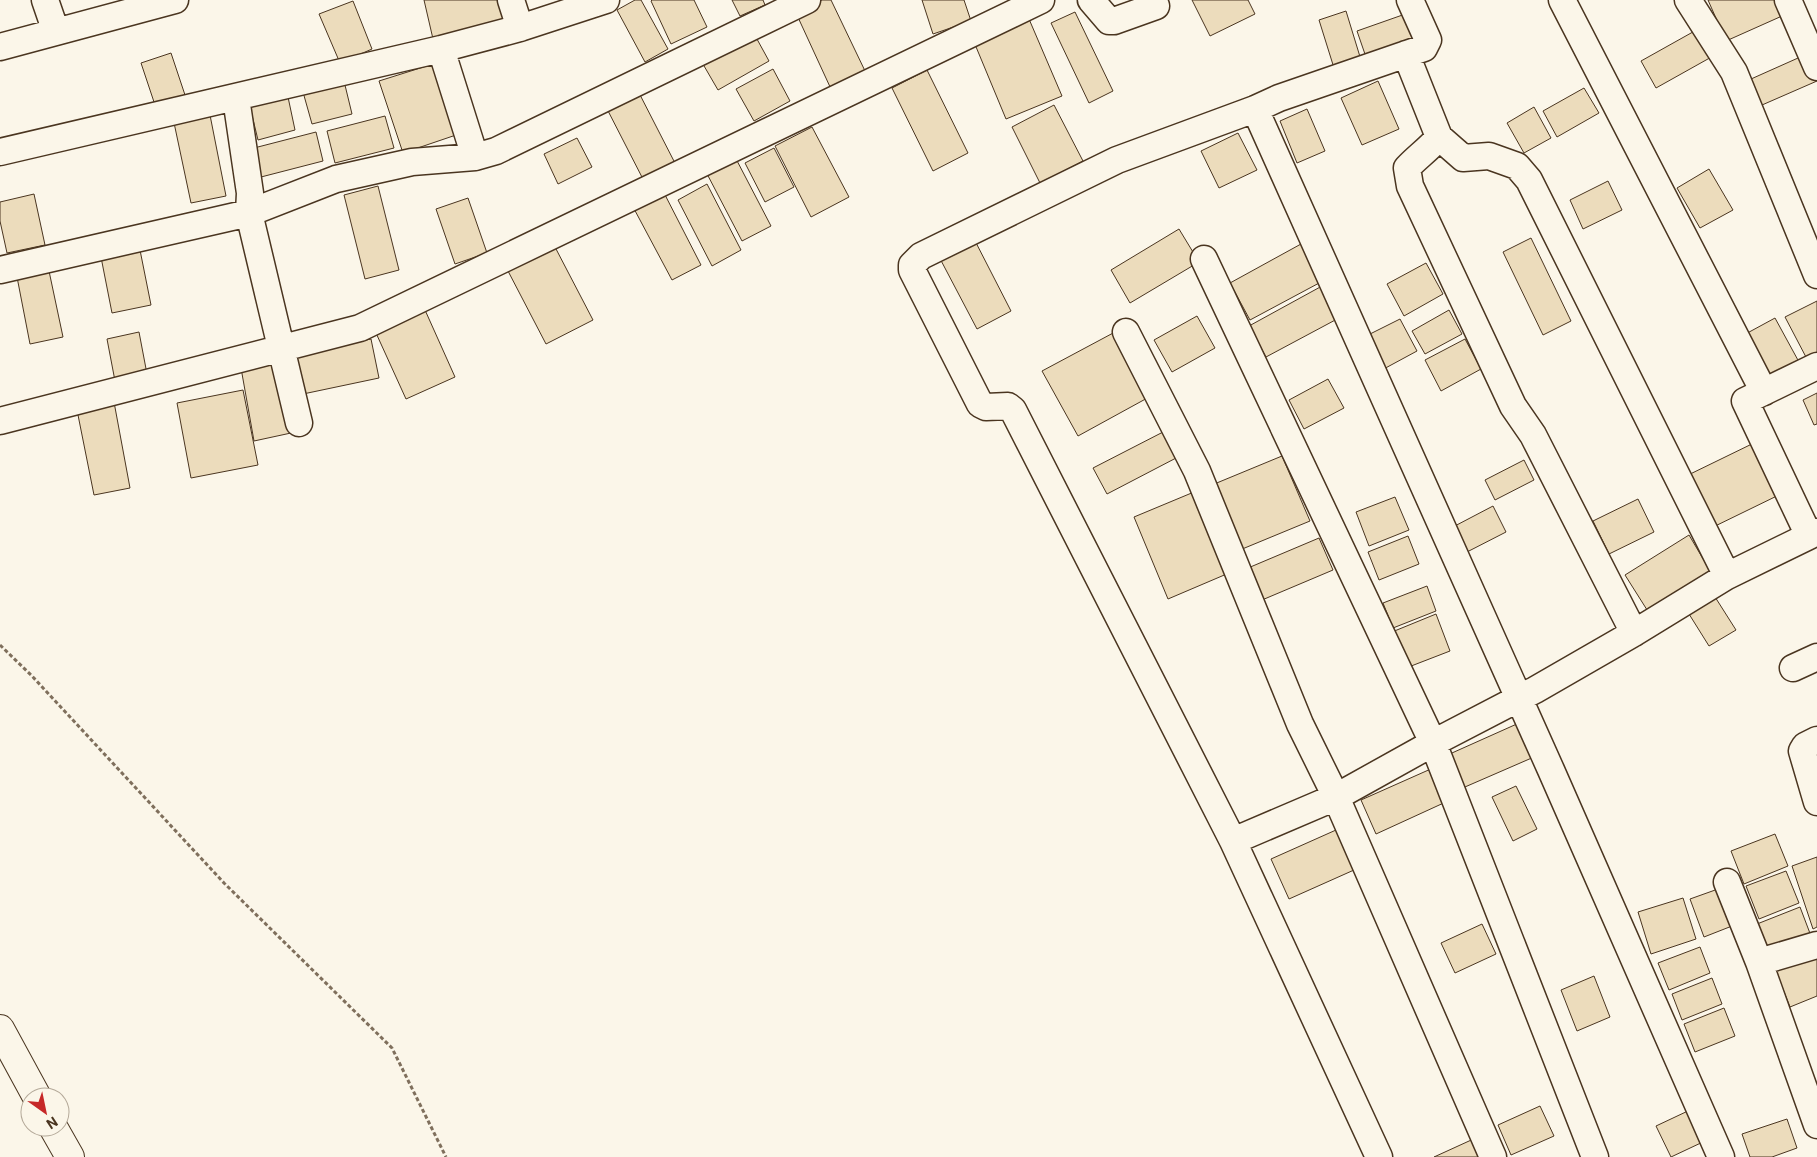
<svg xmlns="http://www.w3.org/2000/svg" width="1817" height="1157" font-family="Roboto,sans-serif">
<rect width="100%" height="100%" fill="#fbf6e9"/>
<path fill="#ecdcbc" stroke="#4a3520" d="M424 0H505L510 19 433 39Z
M635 0H641L668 49 645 62 617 10Z
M652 0H694L707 27 671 44 651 1Z
M732 0H763L765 5 740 16Z
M822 0H831L866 73 831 89 796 13Z
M922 0H964L971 21 933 34Z
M1192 0H1248L1255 14 1210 36Z
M1708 0H1785L1791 12 1726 41Z
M353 1 372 49 340 63 319 14Z
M1346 11 1361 60 1334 68 1319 20Z
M1075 12 1113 91 1089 103 1051 23Z
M1411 12 1421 42 1367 60 1357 31Z
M1029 19 1062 96 1006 119 974 42Z
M1700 28 1715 55 1656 88 1641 61Z
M752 30 769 61 718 90 700 59Z
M171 53 186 98 156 108 141 63Z
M1807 54 1817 81 1762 105 1751 79Z
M433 64 456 135 403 153 379 81Z
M773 69 790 101 754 121 736 89Z
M927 70 968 153 933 171 892 88Z
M344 81 352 114 312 124 303 92Z
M1378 81 1399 129 1362 145 1341 98Z
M1584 88 1599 113 1557 137 1543 111Z
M637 89 677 167 645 183 605 105Z
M288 97 295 130 258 140 250 107Z
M1054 105 1083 161 1040 183 1012 127Z
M1534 107 1551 138 1524 153 1507 123Z
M1307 109 1325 151 1297 163 1280 121Z
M209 110 226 196 191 203 173 118Z
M385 116 394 148 335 163 327 131Z
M812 127 849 197 811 217 775 146Z
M316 132 323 161 261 177 254 148Z
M1238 133 1257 170 1219 188 1201 151Z
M577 138 592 167 558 184 544 154Z
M774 148 794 187 765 202 745 163Z
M734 155 771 226 742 241 705 170Z
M1709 169 1733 210 1700 228 1677 188Z
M1608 181 1622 210 1583 229 1570 200Z
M707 184 741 250 712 266 678 200Z
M378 186 399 270 365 279 344 195Z
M662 189 701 265 672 280 632 205Z
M34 194 45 245 7 253 0 221V202Z
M468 198 487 253 455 264 436 209Z
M1179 229 1199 262 1130 303 1111 270Z
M971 233 1011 311 977 329 936 251Z
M1531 238 1571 321 1543 335 1503 252Z
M1301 244 1321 282 1250 320 1230 283Z
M139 245 151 305 112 313 100 252Z
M555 247 593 320 546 344 508 271Z
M1426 263 1443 294 1404 316 1387 284Z
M49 271 63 337 30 344 17 277Z
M1322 286 1339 318 1266 357 1249 326Z
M1817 301V353L1807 359 1785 317Z
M425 310 455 377 406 399 376 333Z
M1449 310 1462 334 1425 354 1412 331Z
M1197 316 1215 348 1172 372 1154 340Z
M1775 318 1799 362 1764 381 1740 337Z
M1400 319 1417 351 1380 371 1362 338Z
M139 332 147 374 115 381 107 339Z
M1115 332 1151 396 1078 436 1042 371Z
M371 339 379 378 303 394 295 354Z
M1465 339 1481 369 1441 391 1425 360Z
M277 361 291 433 254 441 241 368Z
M1328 379 1344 408 1304 429 1289 400Z
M243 390 258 465 191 478 177 403Z
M1817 393V424L1814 425 1803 400Z
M114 402 130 488 94 495 77 410Z
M1165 431 1178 457 1107 494 1093 468Z
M1758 441 1783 493 1707 530 1682 478Z
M1282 456 1310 521 1235 552 1207 487Z
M1524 460 1534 480 1495 500 1485 480Z
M1194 492 1229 573 1168 599 1134 517Z
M1395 497 1409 530 1369 546 1356 512Z
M1638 499 1654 532 1609 554 1593 521Z
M1493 506 1506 532 1465 553 1451 528Z
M1689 535 1712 574 1649 613 1625 575Z
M1408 536 1419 564 1379 580 1368 552Z
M1319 538 1333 570 1262 600 1248 568Z
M1427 586 1436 611 1393 628 1383 603Z
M1710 589 1736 630 1709 646 1684 606Z
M1436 614 1450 651 1406 668 1392 632Z
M1519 723 1534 757 1458 790 1443 757Z
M1433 768 1448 801 1376 834 1361 800Z
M1516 786 1537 829 1513 841 1492 797Z
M1336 830 1354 870 1289 899 1271 859Z
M1775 834 1788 866 1744 884 1731 851Z
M1817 857V927L1813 929 1792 866Z
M1786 871 1799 903 1759 919 1746 886Z
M1718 889 1732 926 1704 937 1690 899Z
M1683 898 1696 939 1651 954 1638 912Z
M1800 907 1811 936 1769 953 1757 924Z
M1482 924 1496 954 1455 973 1441 943Z
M1700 947 1710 973 1669 990 1658 963Z
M1817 947V996L1790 1007 1773 964Z
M1594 976 1610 1017 1577 1031 1561 990Z
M1712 978 1722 1004 1682 1020 1672 994Z
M1724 1008 1735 1036 1695 1052 1684 1024Z
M1540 1106 1554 1136 1511 1155 1498 1125Z
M1690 1110 1705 1141 1671 1157 1656 1126Z
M1787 1119 1797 1148 1772 1157H1750L1742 1134Z
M1480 1136 1491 1157H1434Z"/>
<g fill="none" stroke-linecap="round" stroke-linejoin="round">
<g stroke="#4a3520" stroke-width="29">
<path id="street" d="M45 0 56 32
M511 0 520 28
M1091 0 1109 21H1114L1156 6
M1562 0 1764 392
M1688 0 1734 72 1817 275
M1788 0 1817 67
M0 47 175 0
M441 49 475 157
M1406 54 1439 137C1429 149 1417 157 1407 168L1410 186 1513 406 1533 435 1634 633
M236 98 250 193 249 213 299 423
M1255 109 1551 770 1721 1157
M1439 137 1463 158 1489 156 1517 166 1529 180 1727 576
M0 152 441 49 520 28 606 0
M1204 259 1433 743 1595 1157
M0 270 249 213 336 179 412 162 475 157 496 151 807 0
M1126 332 1197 471 1300 724 1336 797 1493 1157
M0 421 360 328 1041 0
M1809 536 1745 401 1817 366
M1793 668 1817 657
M1817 740 1805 746 1802 751 1817 802
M1233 841 1336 797 1433 743 1535 690 1634 633 1727 576 1817 532
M1727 882 1759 962 1817 1125
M1759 962 1817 945
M1379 1157 1233 841 1013 410 1008 406 986 407 980 404 912 270V265L921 256 1117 160 1255 109 1279 98 1424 48 1428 40 1410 0"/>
</g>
<g stroke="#4a3520" stroke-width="30">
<path id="secondary" d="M0 1029 37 1097
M53 1127 70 1157"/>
</g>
<path stroke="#7f6f5c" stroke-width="3" stroke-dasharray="4 2.5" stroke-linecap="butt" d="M0 645 32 676 224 883 392 1048 446 1157"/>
<use href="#street" stroke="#fbf6e9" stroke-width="26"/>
<use href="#secondary" stroke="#fbf6e9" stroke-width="28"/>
</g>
<g transform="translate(45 1112) rotate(147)"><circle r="24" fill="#fbf6e9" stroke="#b4a999"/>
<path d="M0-4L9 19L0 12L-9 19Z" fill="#c62828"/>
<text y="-8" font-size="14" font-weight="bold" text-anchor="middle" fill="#4a3520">N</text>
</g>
</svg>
